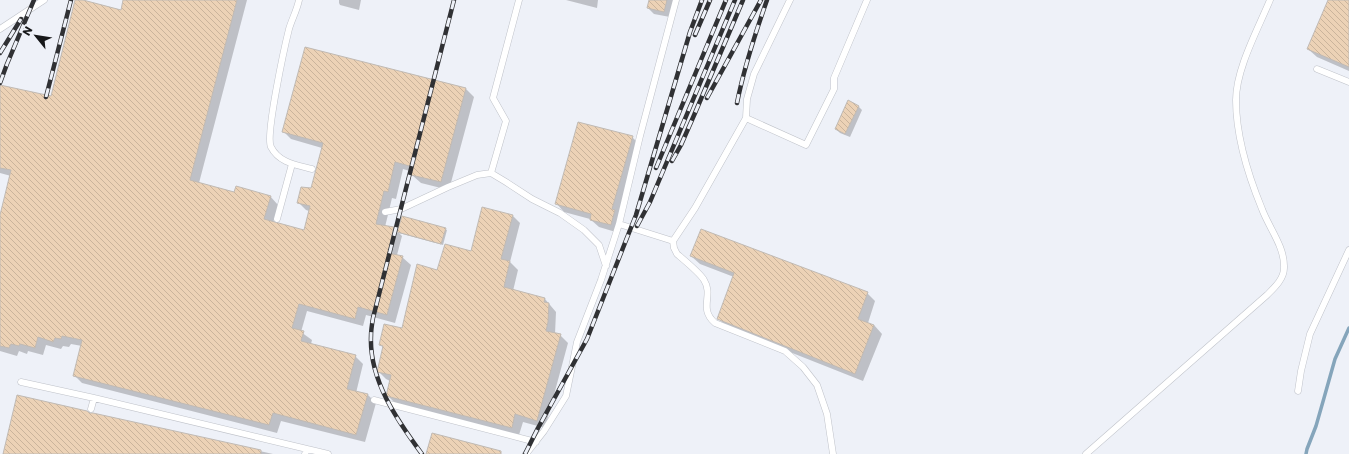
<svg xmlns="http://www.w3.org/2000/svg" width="1349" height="454" font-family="Poppins,sans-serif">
<defs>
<pattern id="building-back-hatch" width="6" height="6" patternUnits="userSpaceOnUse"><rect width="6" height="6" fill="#ecd2b6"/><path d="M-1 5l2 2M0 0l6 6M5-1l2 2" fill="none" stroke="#cab49c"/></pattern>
</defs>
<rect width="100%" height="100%" fill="#eef1f8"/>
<path fill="#0003" d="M76 0 122 11 124 0H247L199 183 234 193 270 196 278 205 273 223 304 232 309 211 306 210 298 202 312 189 322 148 291 139 283 131 306 48 466 89 474 97 449 190 421 183 412 175 413 172 403 169 396 199 392 198 385 227 394 228 398 233 402 217 445 229 447 230 443 245 399 233 402 236 397 255 402 257 411 265 395 323 366 315 363 326 307 311 301 332 312 340 311 344 355 356 363 364 356 393 368 395 376 403 365 442 281 421 277 433 82 383 74 375 82 346 71 344 69 347 63 346 61 349 46 345 43 355 28 351 27 354 19 351 17 356 0 351V219L11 176 0 173V86L52 97Z
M339 0H361L359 10 340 5 339 3Z
M566 0H598L597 8Z
M650 0H674L670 17 654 14 648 8Z
M1329 0H1349V71L1317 57 1308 49Z
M858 106 862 110 850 137 840 133 836 129Z
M632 137 640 145 619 233 599 227 590 219 564 212 556 203Z
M512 215 520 223 510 262 518 270 513 291 545 299 556 312 555 334 560 335 568 343 545 428 523 422 519 435 395 403 387 395 390 381 386 379 378 371 383 348 380 344 403 329 438 271 472 252Z
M691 256 867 293 875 301 868 323 874 325 882 334 863 381 727 327 718 318 734 277 700 264Z
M90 414H93L273 454H4Z"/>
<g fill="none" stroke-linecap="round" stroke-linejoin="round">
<path stroke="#85a5bb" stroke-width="3.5" d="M1306 454 1307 449 1316 426 1324 398 1335 359 1349 328"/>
</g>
<path fill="url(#building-back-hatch)" stroke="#c0bab4" d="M75 0H83L121 10 123 0H237L190 180 234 192 236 186 271 196 264 219 304 230 310 206 297 203 301 187 311 188 323 143 282 132 305 47 466 88 441 182 411 175 413 167 395 162 388 192 384 191 376 224 394 227 388 253 403 256 387 315 358 307 355 319 299 304 292 328 304 331 301 341 356 355 347 389 368 394 356 435 273 413 269 425 73 376 82 340 62 336 61 339 55 338 53 342 38 337 35 348 20 344 19 346 11 344 9 348 0 346V215L11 170 0 168V85L51 96Z
M649 0H667L664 12 647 8Z
M1328 0H1349V67L1307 49Z
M848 100 859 106 845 134 835 129Z
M578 122 633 136 612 209 615 210 611 225 590 220 591 214 555 204Z
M482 207 513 215 501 259 510 261 504 287 545 298 544 302 549 303 548 322 546 331 561 334 537 421 515 414 512 428 386 396 391 375 377 372 383 346 379 345 384 324 402 328 417 264 437 270 445 244 471 251Z
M402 216 446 228 441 244 397 232Z
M701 229 868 292 858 319 874 325 855 374 717 319 734 273 690 256Z
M17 395 87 411 90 413H93L261 450V454H3Z
M432 433 501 451V454H426Z"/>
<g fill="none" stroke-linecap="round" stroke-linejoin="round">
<g stroke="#bfc2c9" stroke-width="7">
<path id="service" d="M299 0C297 10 292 19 289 29 285 45 265 136 271 147 279 163 297 165 312 169
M790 0 754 74 747 99 746 118 695 208 673 241 674 248 677 254C684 260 700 273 704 280 714 296 698 308 715 323L785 351 803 367 817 385 827 414 833 454
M0 29 44 0
M1317 69 1349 82
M746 118 806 145 834 89V78L867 0
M491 173 506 121 493 98 519 0
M385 212 401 209 448 187 477 175 491 173 506 182 532 199 560 213 584 230 599 245 606 266
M277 219 292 164
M619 224 673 241
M21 382 94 398 307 449
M1298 391 1301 371 1310 334 1349 250
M374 400 536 442
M91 409 94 398
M305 454 307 449 328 454
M526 454 544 431 566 396 577 342 601 280 619 224 640 136 676 0
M1086 454 1267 295C1274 288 1284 279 1284 268 1285 247 1269 228 1262 209 1248 175 1236 137 1236 100 1236 69 1258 29 1270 0"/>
</g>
<use href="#service" stroke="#fff" stroke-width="6"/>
<g stroke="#303134" stroke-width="4.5">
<path id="rail" d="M695 35 710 0
M0 53 21 19
M0 83 7 64 34 0
M46 97 71 0
M707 98 761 0
M737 103C744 68 755 34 767 0
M672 161 681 145 695 113 743 0
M656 168 726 0
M637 226 650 202 735 0
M422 454C397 420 369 380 371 336 371 330 372 324 373 318L454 0
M525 454 538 428 587 339 636 215 690 32 702 0"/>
</g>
<use href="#rail" stroke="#eef1f8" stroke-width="3" stroke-dasharray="9" stroke-linecap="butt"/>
</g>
<g transform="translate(36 36) rotate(300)" stroke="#eef1f8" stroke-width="3" paint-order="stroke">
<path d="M0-3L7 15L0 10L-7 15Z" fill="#161719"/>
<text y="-6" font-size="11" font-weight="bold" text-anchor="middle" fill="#161719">N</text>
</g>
</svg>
